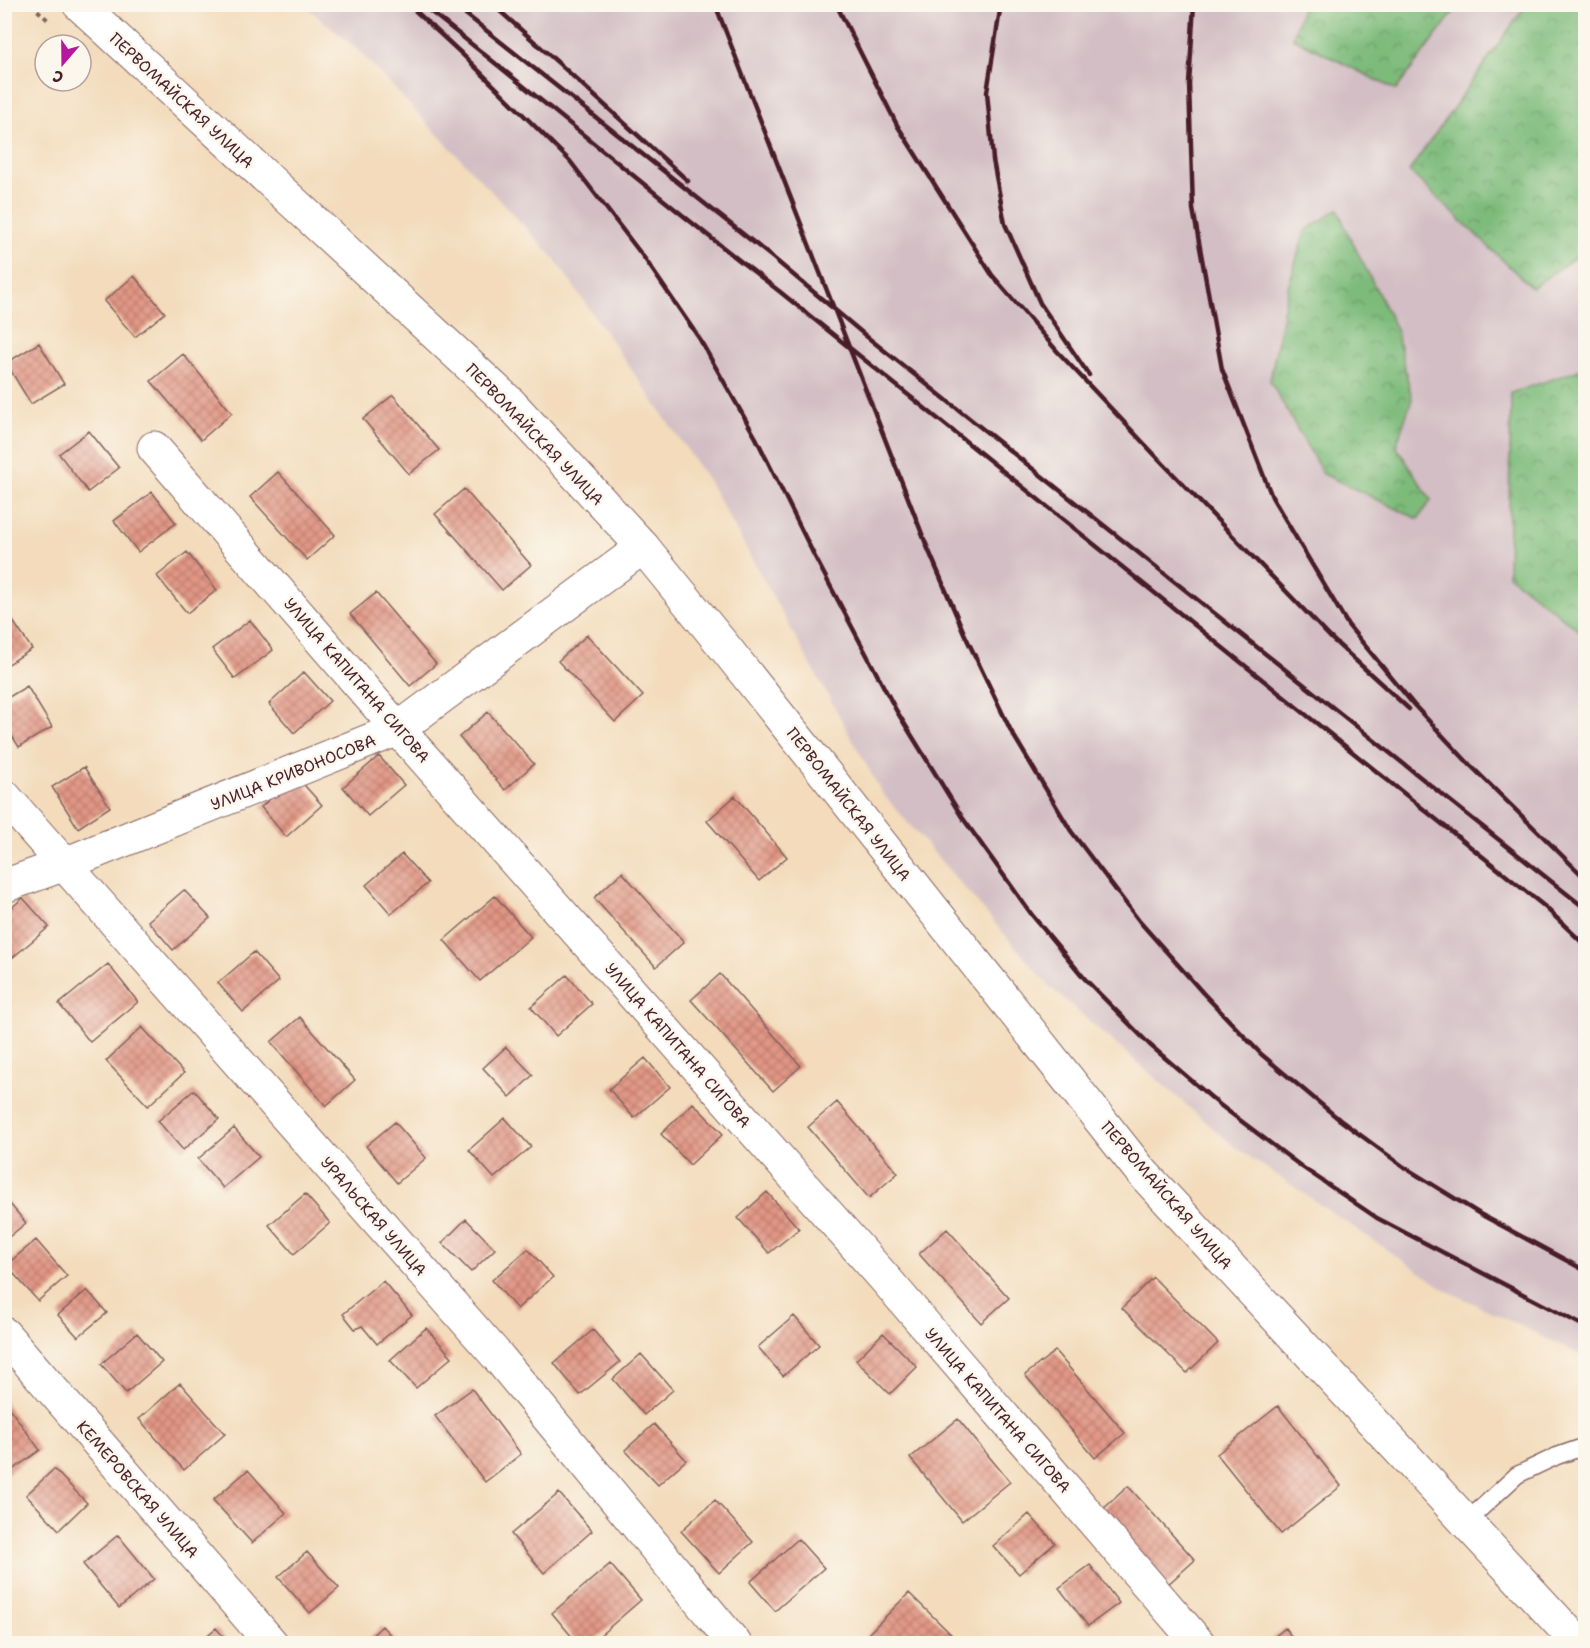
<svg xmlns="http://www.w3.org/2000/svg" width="1590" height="1648" font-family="'Shantell Sans',sans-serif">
<defs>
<pattern id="forest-crowns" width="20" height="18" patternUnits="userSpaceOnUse" patternTransform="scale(1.5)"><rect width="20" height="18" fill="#7dbb7a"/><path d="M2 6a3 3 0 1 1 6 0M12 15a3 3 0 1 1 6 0" fill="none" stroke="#689764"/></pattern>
<pattern id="building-cross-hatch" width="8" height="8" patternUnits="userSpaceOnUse" patternTransform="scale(1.5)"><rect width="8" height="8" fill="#e29785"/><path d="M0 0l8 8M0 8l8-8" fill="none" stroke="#b97b6d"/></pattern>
</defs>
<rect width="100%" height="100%" fill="#fbf7ec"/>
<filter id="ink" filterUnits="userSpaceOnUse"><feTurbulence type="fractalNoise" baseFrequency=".0167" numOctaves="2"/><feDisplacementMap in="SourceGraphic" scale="12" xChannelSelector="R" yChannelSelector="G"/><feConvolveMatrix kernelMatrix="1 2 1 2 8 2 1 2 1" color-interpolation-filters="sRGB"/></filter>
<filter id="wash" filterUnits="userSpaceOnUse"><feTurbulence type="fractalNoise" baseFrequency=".008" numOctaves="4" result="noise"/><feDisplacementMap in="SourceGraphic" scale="24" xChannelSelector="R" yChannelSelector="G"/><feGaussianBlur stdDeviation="1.35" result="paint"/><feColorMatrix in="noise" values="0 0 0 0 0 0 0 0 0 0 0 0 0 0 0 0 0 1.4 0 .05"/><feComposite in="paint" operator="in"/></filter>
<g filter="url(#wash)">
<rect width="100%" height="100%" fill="#f3dbbb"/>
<path fill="#d2bec4" d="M304 5H1585V1357L1448 1291 1235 1147 1051 988 882 793 708 480 554 258 360 52Z"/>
<path fill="url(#forest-crowns)" stroke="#646d52" stroke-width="1.5" d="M1303 5V4L1459 5 1396 90 1293 38Z
M1526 5H1586L1585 250 1532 288 1409 171Z
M1338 209 1345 227 1396 329 1412 399 1396 446 1431 500 1418 519 1323 474 1270 381 1288 287 1305 231Z
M1585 368H1586L1585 635 1508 575 1511 393Z"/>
<g id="blocks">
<path fill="url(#building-cross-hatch)" d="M134 276 165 313 135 337 104 301Z
M39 343 64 384 31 404 6 363Z
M183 354 232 413 201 440 151 381Z
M393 395 439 450 409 474 363 419Z
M89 431 119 468 88 492 59 454Z
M278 472 335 535 307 560 250 497Z
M464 489 531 565 502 590 435 514Z
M152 492 176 523 138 552 114 521Z
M187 552 217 590 187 613 157 576Z
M376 593 436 664 410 686 350 614Z
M4 608 32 649 4 667Z
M250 620 273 650 235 679 212 649Z
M587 635 643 696 615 722 558 661Z
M304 672 330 701 294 733 269 704Z
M27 686 52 727 19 747 4 723V700Z
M488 712 534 764 505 790 459 737Z
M379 756 404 785 368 816 343 787Z
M84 767 110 807 78 828 52 787Z
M296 776 322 805 286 837 261 807Z
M735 796 787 857 759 881 707 821Z
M402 854 428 883 391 914 366 885Z
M622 872 684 942 656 967 594 898Z
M184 890 210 918 173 950 148 921Z
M495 896 531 937 480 981 444 940Z
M23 898 49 927 12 958 4 949V914Z
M254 952 279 981 243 1012 218 983Z
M108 964 138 1002 90 1042 59 1004Z
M720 974 801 1066 773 1091 691 1000Z
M567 975 592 1004 556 1036 531 1007Z
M300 1017 355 1080 326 1106 271 1042Z
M142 1027 184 1073 148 1106 106 1061Z
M506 1047 533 1075 510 1097 483 1068Z
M645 1058 670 1087 634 1118 609 1089Z
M194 1090 219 1119 183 1150 158 1121Z
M837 1102 898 1173 869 1198 808 1127Z
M693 1103 723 1134 690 1165 661 1134Z
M505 1118 531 1147 494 1178 469 1150Z
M395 1122 426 1158 397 1183 366 1146Z
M234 1128 259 1157 223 1188 198 1159Z
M767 1192 799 1229 769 1253 738 1218Z
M305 1194 330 1223 294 1254 269 1225Z
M4 1197 26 1223 4 1241Z
M466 1219 495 1249 471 1272 442 1243Z
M947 1229 1009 1298 981 1323 919 1254Z
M36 1240 67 1276 38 1301 6 1265Z
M528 1249 553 1277 517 1309 492 1280Z
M1153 1277 1218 1343 1187 1373 1122 1308Z
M383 1281 412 1315 377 1344 362 1326 355 1329 343 1314Z
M87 1290 107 1313 78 1337 58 1315Z
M794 1316 819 1345 783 1376 758 1347Z
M426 1328 452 1357 416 1388 390 1360Z
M593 1330 620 1362 580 1395 554 1363Z
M137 1333 162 1362 126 1393 101 1364Z
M883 1333 917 1367 890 1394 856 1360Z
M1055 1351 1125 1433 1095 1458 1025 1375Z
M641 1354 673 1390 644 1415 613 1379Z
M180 1383 225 1434 184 1470 139 1419Z
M472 1389 521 1454 485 1482 435 1416Z
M4 1401 40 1450 4 1476Z
M1278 1406 1341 1486 1281 1534 1217 1454Z
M958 1419 1010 1482 962 1521 910 1458Z
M654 1424 686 1460 658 1485 625 1450Z
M54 1469 87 1503 59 1530 26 1495Z
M248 1470 286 1513 252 1543 213 1500Z
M1128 1486 1195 1560 1166 1586 1100 1512Z
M559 1493 592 1531 544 1573 511 1534Z
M715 1500 753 1542 719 1573 681 1531Z
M1029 1514 1055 1543 1019 1574 993 1546Z
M118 1535 154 1579 119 1608 83 1564Z
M798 1539 824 1568 775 1611 750 1582Z
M307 1552 339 1588 310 1613 278 1577Z
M610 1564 641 1600 590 1644H578L552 1613Z
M1090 1565 1119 1603 1088 1626 1059 1588Z
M909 1593 961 1644H876L867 1635Z
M382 1626 399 1644H363Z
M216 1628 230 1644H197Z
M1285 1628 1297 1644H1266Z"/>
</g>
</g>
<g filter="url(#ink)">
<use href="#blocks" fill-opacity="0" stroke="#85615d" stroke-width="1.5"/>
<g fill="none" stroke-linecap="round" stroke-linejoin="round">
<g stroke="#85615d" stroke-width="19">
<path id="service" d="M1466 1522 1517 1475 1557 1456 1586 1446"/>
</g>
<g stroke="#85615d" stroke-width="35">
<path id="minor" d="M154 448 398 729 887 1281 1199 1644
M4 796 499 1358 735 1644
M4 886 65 864 398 729 643 547
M4 1334 272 1644"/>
</g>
<g stroke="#85615d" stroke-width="35">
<path id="secondary" d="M79 4 509 402 643 547 727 650 1140 1170 1579 1644"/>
</g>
<path stroke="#85615d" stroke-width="4" stroke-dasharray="4.5 4.5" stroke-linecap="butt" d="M31 4 50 22"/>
<use href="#service" stroke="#fff" stroke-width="16"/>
<use href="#minor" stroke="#fff" stroke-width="33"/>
<use href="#secondary" stroke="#fff" stroke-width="33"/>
<path stroke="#4a1f2b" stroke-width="4.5" d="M408 4 462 54 570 161 645 259 699 338 756 438 815 557 896 710 962 817 1032 915 1085 979 1150 1045 1220 1105 1302 1167 1377 1218 1586 1327
M421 4C541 98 657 198 779 291L1544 906 1586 946
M453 4 772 257 866 336 1586 909
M492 4 564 68 688 181
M715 4 926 544 964 633 1011 731 1071 831 1140 922 1203 993 1261 1054 1340 1120 1404 1167 1480 1214 1586 1271
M836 4 897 125 992 275 1057 351 1153 453 1331 638 1409 709
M1001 4 987 92 993 160 1005 224 1040 303 1089 375
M1194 4 1189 84 1193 209 1222 369 1272 497 1348 625 1414 705 1470 765 1586 879"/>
</g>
</g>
<g text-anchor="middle" stroke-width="5" stroke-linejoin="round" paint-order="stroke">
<g font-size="16" fill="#4a1f2b" stroke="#fbf7ec">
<text transform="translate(182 100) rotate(43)" y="6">ПЕРВОМАЙСКАЯ УЛИЦА</text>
<text transform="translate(535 434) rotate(46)" y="6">ПЕРВОМАЙСКАЯ УЛИЦА</text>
<text transform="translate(357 680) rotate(49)" y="6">УЛИЦА КАПИТАНА СИГОВА</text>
<text transform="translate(293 772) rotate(-22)" y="6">УЛИЦА КРИВОНОСОВА</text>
<text transform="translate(849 804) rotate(52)" y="6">ПЕРВОМАЙСКАЯ УЛИЦА</text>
<text transform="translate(678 1045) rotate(49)" y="6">УЛИЦА КАПИТАНА СИГОВА</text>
<text transform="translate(1167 1195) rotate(49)" y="6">ПЕРВОМАЙСКАЯ УЛИЦА</text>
<text transform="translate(374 1216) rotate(49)" y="6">УРАЛЬСКАЯ УЛИЦА</text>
<text transform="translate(998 1410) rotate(49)" y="6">УЛИЦА КАПИТАНА СИГОВА</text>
<text transform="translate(138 1489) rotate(49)" y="6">КЕМЕРОВСКАЯ УЛИЦА</text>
</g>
</g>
<rect width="1590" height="1648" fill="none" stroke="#fbf7ec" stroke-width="24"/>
<g transform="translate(63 63) rotate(200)"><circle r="28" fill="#fbf7ec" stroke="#b4a19f" stroke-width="1.5"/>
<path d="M0-4.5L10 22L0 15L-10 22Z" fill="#b5179e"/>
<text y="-9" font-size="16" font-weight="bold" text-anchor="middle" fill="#4a1f2b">С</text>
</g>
</svg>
